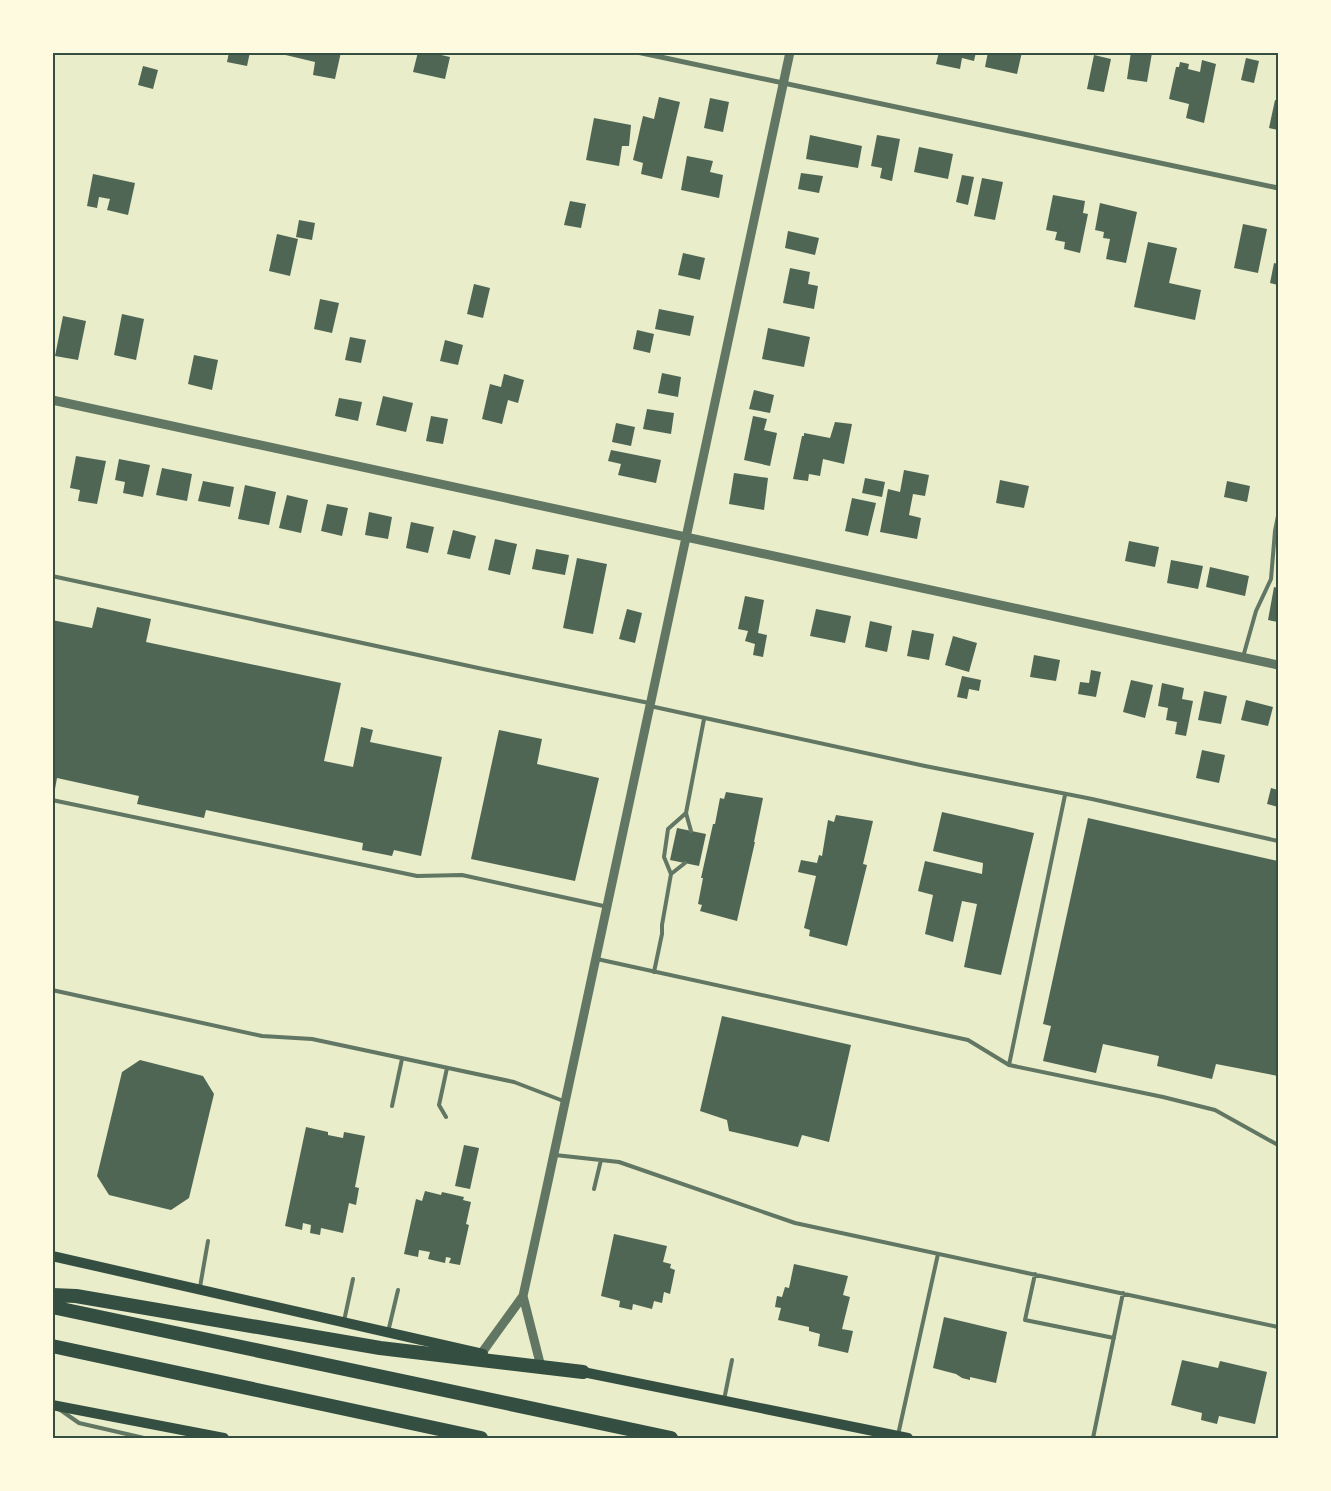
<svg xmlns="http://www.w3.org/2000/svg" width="1331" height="1491" font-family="Overpass,sans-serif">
<rect width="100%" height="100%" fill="#e9edc9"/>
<path fill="#4f6655" d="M229 52H250L247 66 227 62Z
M273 52H341L335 79 313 75 315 62Z
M418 52H428L450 57 445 79 413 72Z
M939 52H976L974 61 962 58 960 69 936 64Z
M988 52H1022L1017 74 985 67Z
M1131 52 1152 53 1147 82 1127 79Z
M1094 55 1111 59 1104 92 1087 89Z
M1246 58 1259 61 1254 83 1241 80Z
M1202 60 1216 64 1204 123 1186 118 1189 104 1169 99 1176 67H1179L1180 62 1189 64 1188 69 1200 72Z
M143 66 158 70 153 89 138 85Z
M659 97 680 102 662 179 641 174 643 163 633 160 643 116 654 119Z
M710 98 729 102 723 132 704 128Z
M1275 100 1278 101V130L1269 128Z
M594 118 631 125 629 146H622L619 166 586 160Z
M810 135 862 146 858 168 806 159Z
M877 135 900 139 892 181 880 178 882 168 871 166Z
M919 147 953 154 948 179 914 172Z
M687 156 713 161 710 172 723 175 719 198 681 190Z
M801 173 823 176 819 193 798 189Z
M93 174 135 183 128 215 107 210 110 199 99 197 97 208 87 206Z
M962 175 974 177 968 205 956 202Z
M982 178 1003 182 995 220 974 216Z
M1053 195 1085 201 1083 213 1088 214 1080 253 1064 249 1065 242 1055 240 1057 232 1046 230Z
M570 201 586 204 581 228 564 225Z
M1100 203 1137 212 1126 263 1106 259 1110 239 1103 238 1104 232 1095 230Z
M299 220 315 223 312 240 296 237Z
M1243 224 1267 229 1258 273 1234 268Z
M788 231 819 238 815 255 785 248Z
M277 234 298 239 290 276 269 271Z
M1148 242 1177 248 1169 283 1201 290 1195 320 1134 307Z
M683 253 705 258 700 280 678 275Z
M1274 263 1278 264V285L1270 283Z
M790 268 810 272 808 284 818 286 814 309 783 303Z
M474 284 490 288 483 318 467 314Z
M320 299 339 303 332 333 314 329Z
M659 309 694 316 690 336 655 329Z
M122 314 144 319 136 360 114 355Z
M63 316 86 321 78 360 55 356Z
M768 328 810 337 804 367 762 359Z
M637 330 654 334 650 353 633 349Z
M350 337 366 340 361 363 345 360Z
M445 340 463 345 458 365 440 361Z
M194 355 218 360 212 390 188 384Z
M662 373 681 377 678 397 658 393Z
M504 374 524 380 518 403 508 400 502 424 482 419 490 384 501 387Z
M754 390 774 395 770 413 749 409Z
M383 396 413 403 406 432 376 425Z
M339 398 362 402 358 421 335 416Z
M647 409 674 413 671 434 643 429Z
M431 416 448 419 443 444 426 441Z
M753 416 767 419 764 430 777 433 770 466 744 460Z
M835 422 852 424 844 464 823 459 820 476 809 474 808 481 793 479 802 436H804V433L830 438Z
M616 423 635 427 631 446 612 442Z
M611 450 661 460 656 483 618 475 621 464 608 461Z
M76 456 106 461 97 504 78 501 80 490 70 488Z
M119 459 150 465 143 497 123 493 125 482 115 480Z
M162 468 192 474 187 501 156 495Z
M904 470 929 475 925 496 913 494 909 515 921 518 917 539 880 532 888 489 900 492Z
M734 473 768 478 764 510 729 504Z
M865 478 885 482 882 497 862 493Z
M1000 480 1029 486 1024 508 996 503Z
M203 481 234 487 230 507 198 501Z
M1227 481 1250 486 1247 502 1224 497Z
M245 485 276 492 269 525 238 519Z
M287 495 308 500 301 533 279 528Z
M852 498 876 503 868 536 845 531Z
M327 504 348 508 342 536 321 531Z
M369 512 392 517 388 539 365 535Z
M411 522 434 527 428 553 406 548Z
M453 530 476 536 470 559 447 554Z
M495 539 517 544 510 575 488 570Z
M1129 541 1159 547 1155 567 1125 561Z
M536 549 569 555 565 575 532 569Z
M577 558 607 564 593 634 563 628Z
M1171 560 1203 566 1198 589 1167 583Z
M1210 567 1249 576 1245 596 1206 587Z
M1274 587 1278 588V622L1268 620Z
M745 596 764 600 758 633 767 635 763 657 753 655 755 644 745 641 748 631 738 629Z
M97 607 151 619 146 642 341 683 324 761 353 767 361 727 373 730 370 742 442 757 421 856 394 850 392 856 362 850 363 843 206 810 204 818 137 804 139 796 57 778 55 789H52V620L92 628Z
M627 609 642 613 635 643 619 639Z
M816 609 851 616 845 643 810 636Z
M870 621 892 626 887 652 865 647Z
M912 630 934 634 929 660 907 656Z
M953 636 977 643 969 672 945 665Z
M1034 655 1060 660 1056 681 1030 677Z
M1091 670 1101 672 1096 697 1078 694 1080 682 1089 683Z
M962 676 981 680 979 691 969 689 967 699 957 697Z
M1131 680 1153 685 1145 718 1123 712Z
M1162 683 1184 688 1182 699 1193 701 1186 736 1175 734 1177 722 1166 720 1168 708 1158 706Z
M1204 691 1227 696 1221 724 1198 720Z
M1246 700 1273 707 1268 726 1241 720Z
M499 730 542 739 537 764 599 778 575 881 471 859Z
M1202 750 1225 755 1219 783 1196 778Z
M1271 788 1278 790V807L1267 804Z
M726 792 763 798 754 842H755L737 921 700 911 702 905 698 904 703 878H701L713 824H715L720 798 724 799Z
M942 812 1034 833 1001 975 964 967 977 904 962 901 953 942 925 934 933 895 918 891 925 861 982 874 983 863 933 851Z
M836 815 873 821 863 864 867 865 847 946 809 936 810 930 804 928 816 876 798 872 801 860 817 863 819 855 822 856 828 820 834 822Z
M1088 818 1278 861V1076L1216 1064 1212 1079 1157 1066 1159 1056 1103 1044 1096 1073 1043 1061 1051 1026 1043 1024Z
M677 828 706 834 699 866 670 860Z
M722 1016 851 1045 829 1142 802 1135 798 1147 729 1131 727 1120 700 1111Z
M140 1060 203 1076 214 1094 189 1198 171 1210 109 1195 97 1176 122 1072Z
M306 1127 328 1132V1135L343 1138 344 1132 365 1136 355 1187 359 1188 356 1205 349 1203 343 1233 321 1228 320 1235 310 1233 311 1225 303 1223 302 1230 285 1226Z
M464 1145 479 1148 470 1189 455 1186Z
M425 1191 441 1195 442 1192 464 1197 463 1200 471 1202 466 1224 469 1225 460 1265 449 1263 451 1258 446 1257 445 1263 428 1259 430 1252 419 1250 418 1257 404 1254 416 1199 422 1201Z
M614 1234 667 1246 663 1262 671 1264 670 1268 675 1270 670 1294 664 1292 662 1303 654 1301 652 1309 633 1304 632 1310 619 1307 620 1301 601 1296Z
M794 1264 848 1276 843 1295 850 1297 842 1329 853 1331 848 1353 818 1346 820 1334 809 1331V1327L778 1320 781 1308 775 1307 777 1296 782 1297 785 1287 789 1288Z
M944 1317 1007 1332 996 1383 970 1377V1380L962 1378 956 1374 933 1368Z
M1182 1360 1218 1368 1220 1361 1267 1372 1255 1424 1219 1416 1217 1424 1201 1420 1202 1413 1171 1405Z"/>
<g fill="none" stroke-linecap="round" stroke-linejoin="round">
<path stroke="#617663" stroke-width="4" d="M52 576 483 669 649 703
M1243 657 1256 611 1271 579 1275 531 1278 516
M650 706 925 766 1092 799 1278 841
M52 800 417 876 462 875 608 907
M686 813 691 831
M671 874 685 863
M597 959 968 1040 1009 1065 1163 1097 1215 1110 1278 1145
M654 972 662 934V925L671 874 664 857 668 829 686 813 704 719
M52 990 262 1036 312 1039 514 1082 566 1102
M1009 1065 1065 795
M392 1106 402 1059
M446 1117 439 1105 447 1068
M555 1155 619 1162 795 1223 1278 1327
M594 1189 601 1160
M1035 1274 1025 1320 1114 1338
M200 1287 208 1241
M344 1321 353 1279
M388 1332 398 1290
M724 1400 732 1360
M59 1409 79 1423 144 1438
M898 1435 938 1254
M1093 1438 1123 1293"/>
<path stroke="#617663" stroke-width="5" d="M637 52 1278 188"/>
<path stroke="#617663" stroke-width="9" d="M52 400 1278 665
M523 1296 540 1363
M481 1354 523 1296C614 882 700 467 790 52"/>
<path stroke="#344e41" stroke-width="10" d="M52 1256 483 1354
M578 1371 908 1438
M52 1405 224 1438"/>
<path stroke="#344e41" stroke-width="14" d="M52 1295 76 1296 380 1348 583 1372
M52 1307 671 1438
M52 1346 481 1438"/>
</g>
<rect width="1331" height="1491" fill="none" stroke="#fefae0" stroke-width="108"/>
<rect x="54" y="54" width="1223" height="1383" fill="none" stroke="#344e41" stroke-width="2"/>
</svg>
